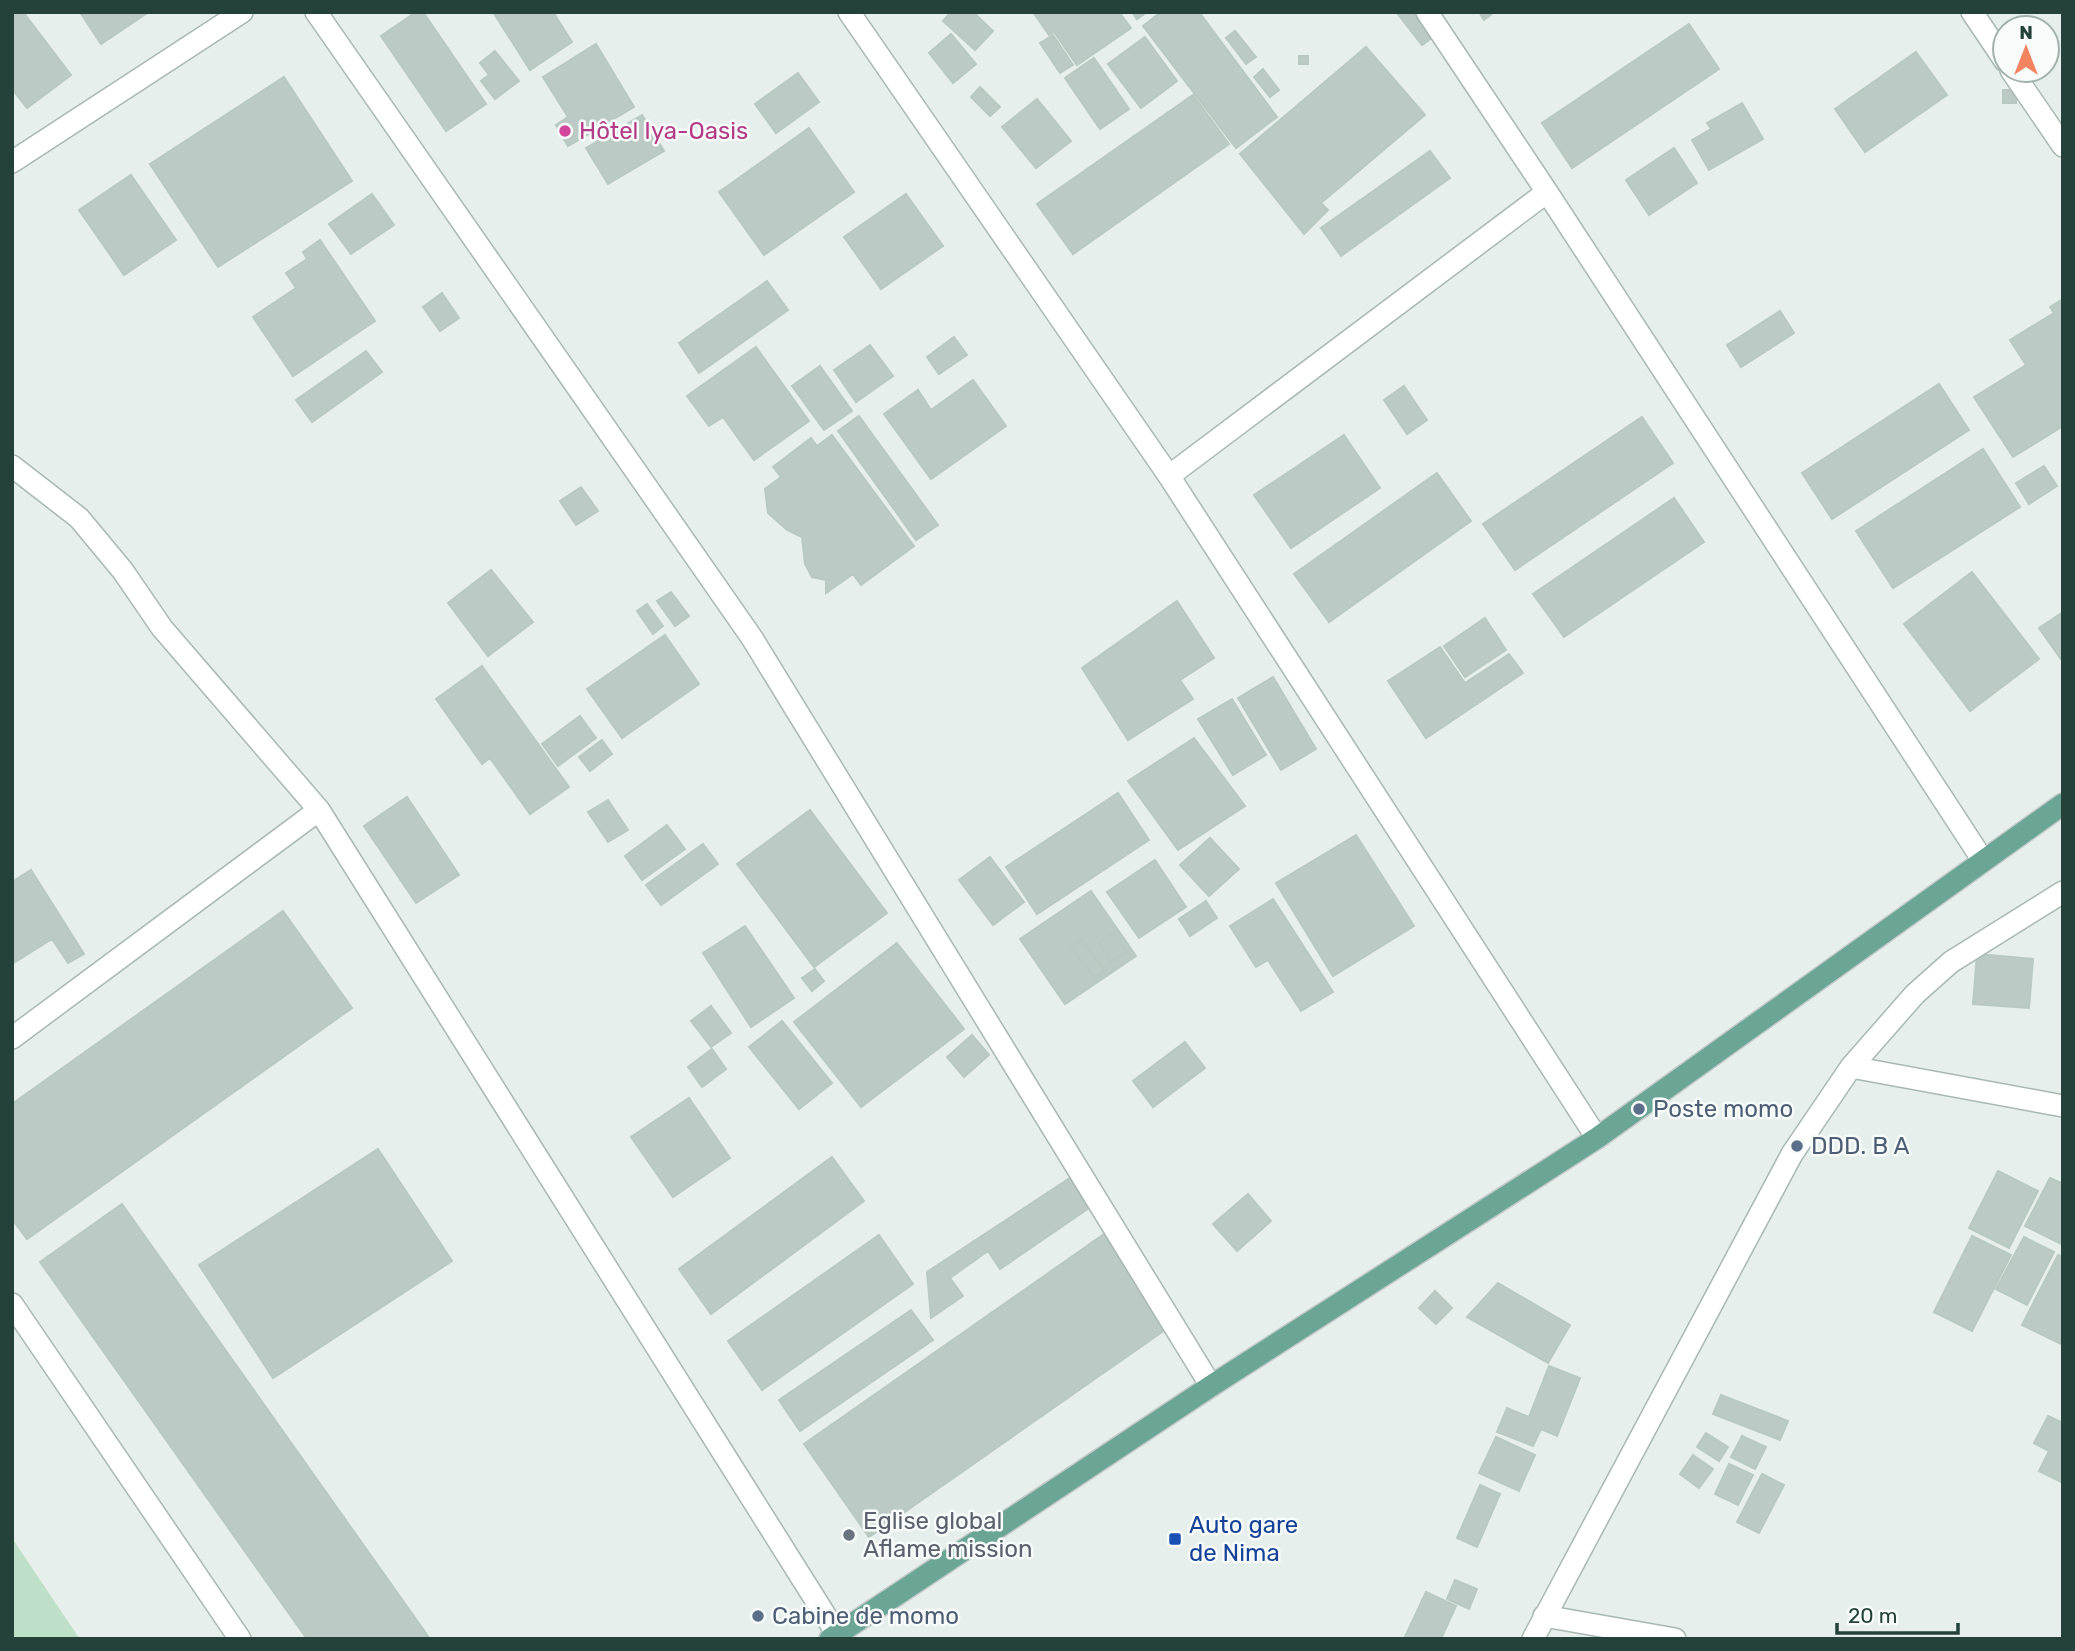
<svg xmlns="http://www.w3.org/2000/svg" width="2075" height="1651" font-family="Rubik,sans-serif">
<rect width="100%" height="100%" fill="#e6efeb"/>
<path fill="#bfe0c8" d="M12 1538 79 1638V1639H12Z"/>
<path fill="#bbcac4" stroke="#b8c9c2" stroke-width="2" d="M12 12H23L71 75 27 108 12 89Z
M80 12H146L147 13 101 44Z
M416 12H423L486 104 446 131 381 36Z
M493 12H553L572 42 530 70Z
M951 12H973L993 31 975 50 943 21Z
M1033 12H1119L1131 28 1077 65 1054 32 1049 35Z
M1132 12H1147L1137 19Z
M1161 12H1199L1277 117 1236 148 1143 26Z
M1420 12 1437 34 1422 45 1397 13Z
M1479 12H1494L1484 20Z
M1689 24 1719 69 1572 168 1542 123Z
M1235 31 1256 57 1246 64 1226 38Z
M951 34 976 64 953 83 929 53Z
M1053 35 1073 65 1060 73 1040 43Z
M1145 37 1177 81 1141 108 1108 64Z
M596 44 634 107 568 146 556 125 568 117 543 77Z
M1366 47 1425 115 1321 203 1328 210 1304 234 1240 154Z
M495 51 519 81 495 99 481 81 489 75 480 63Z
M1916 52 1947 95 1865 152 1835 109Z
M1299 56H1308V64H1299Z
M1094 58 1129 109 1100 129 1065 78Z
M1263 69 1279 90 1270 97 1254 77Z
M798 73 819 102 776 133 755 104Z
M284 77 352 181 218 267 150 164Z
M980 87 1000 107 990 116 971 97Z
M2003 90H2016V103H2003Z
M1193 95 1229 144 1073 254 1037 204Z
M1037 99 1071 141 1036 168 1002 127Z
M1742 103 1763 139 1709 170 1692 140 1711 129 1707 123Z
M642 115 664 151 608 184 586 148Z
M809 128 854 192 764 255 719 192Z
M1674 148 1697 183 1649 215 1626 180Z
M1430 151 1450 178 1341 256 1321 228Z
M131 175 176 240 124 275 79 210Z
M372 194 394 225 351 254 329 224Z
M906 194 943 246 881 289 844 237Z
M320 240 375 321 293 376 253 317 296 288 286 273 307 259 303 252Z
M767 281 788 310 699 373 679 343Z
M442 293 459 318 440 331 423 307Z
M2063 299V426L2013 457 1974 397 2026 365 2010 340 2054 313 2050 307Z
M1780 311 1794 333 1741 367 1727 345Z
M954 337 967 355 939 374 927 357Z
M870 345 893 376 856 402 834 370Z
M756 347 809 421 754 460 723 417 709 426 687 396Z
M366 351 382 372 312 422 296 400Z
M820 366 852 411 824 430 792 386Z
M973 380 1006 426 931 479 884 414 918 390 931 410Z
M1939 384 1969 430 1832 519 1802 473Z
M1404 386 1427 420 1407 434 1384 400Z
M859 416 938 525 916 540 838 431Z
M1642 417 1673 463 1515 570 1483 524Z
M832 435 914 546 861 585 853 574 826 593V580L812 577 805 564 802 537 787 530 768 513 765 489 781 477 773 467 811 438 817 446Z
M1344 435 1380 488 1291 548 1254 495Z
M1983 449 2020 507 1893 588 1856 531Z
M2044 466 2057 486 2029 504 2016 483Z
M1437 473 1471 521 1329 622 1294 574Z
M581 487 598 511 576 525 560 501Z
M1674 498 1704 542 1564 637 1533 594Z
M491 570 533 622 488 656 448 603Z
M1972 572 2039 659 1970 711 1904 624Z
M671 592 689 616 675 626 657 601Z
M1177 601 1214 658 1180 680 1193 699 1128 740 1082 668Z
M647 604 663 626 653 634 637 611Z
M2063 612V662L2039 628Z
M1485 618 1506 650 1465 677 1444 646Z
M665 635 699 684 622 738 587 689Z
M1440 647 1465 683 1509 654 1523 673 1426 738 1388 681Z
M482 666 569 787 530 814 490 758 482 764 436 699Z
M1273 677 1316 749 1281 770 1238 698Z
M1232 699 1266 755 1233 775 1198 719Z
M580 716 596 738 558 766 542 744Z
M1194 738 1245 806 1178 850 1128 781Z
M602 740 612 754 590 771 579 757Z
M1118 793 1149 840 1037 914 1006 867Z
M407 797 459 875 416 903 364 826Z
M608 800 628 830 608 842 588 812Z
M810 810 887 913 814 967 737 864Z
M667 825 685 849 642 880 625 856Z
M1356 835 1414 926 1333 976 1276 883Z
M1210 838 1239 869 1209 896 1180 865Z
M703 844 718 864 661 905 646 885Z
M990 857 1024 902 993 925 959 880Z
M1155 860 1186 907 1139 938 1107 892Z
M31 870 84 954 68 963 52 939 12 964V882Z
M1091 891 1136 956 1065 1004 1020 939Z
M1273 899 1333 992 1301 1011 1268 960 1256 967 1230 926Z
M1206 901 1217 918 1190 936 1179 919Z
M283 911 352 1008 27 1239 12 1219V1104Z
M745 926 794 998 751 1027 703 953Z
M1114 933 1127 952 1111 962 1099 942Z
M1081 940 1105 970 1095 978 1071 948Z
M897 943 964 1029 861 1107 794 1022Z
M1977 954 2033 959 2029 1008 1973 1004Z
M815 969 824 981 812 991 802 978Z
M711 1006 731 1033 711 1047 691 1021Z
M782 1021 832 1083 799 1109 749 1047Z
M972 1035 989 1055 964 1077 947 1057Z
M1185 1042 1205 1068 1153 1107 1133 1081Z
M712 1049 726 1069 702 1087 688 1067Z
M689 1098 730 1158 673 1197 631 1137Z
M378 1149 452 1261 273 1378 199 1265Z
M832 1157 864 1201 711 1314 679 1269Z
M1998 1171 2038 1191 2009 1248 1969 1228Z
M1070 1178 1089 1208 1000 1269 988 1251 950 1278 963 1296 931 1318 927 1272Z
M2050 1178 2063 1184V1245L2025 1226Z
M1248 1194 1271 1221 1237 1251 1213 1224Z
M122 1204 430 1639H307L40 1262Z
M1107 1232 1172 1325 869 1537 804 1444Z
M879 1235 913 1284 762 1390 728 1341Z
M1972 1236 2011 1255 1972 1331 1934 1312Z
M2024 1237 2054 1252 2027 1305 1996 1289Z
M2058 1255 2063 1257V1340L2061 1344 2022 1325Z
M1498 1283 1570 1325 1548 1363 1467 1317Z
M1435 1291 1452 1308 1436 1324 1419 1308Z
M911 1310 933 1340 800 1431 779 1400Z
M1549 1366 1580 1378 1557 1436 1541 1429 1533 1446 1497 1432 1507 1408 1529 1417Z
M1721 1395 1788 1421 1780 1440 1713 1414Z
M2048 1416 2063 1423V1483L2039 1471 2049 1451 2034 1443Z
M1706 1433 1728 1447 1719 1461 1697 1447Z
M1742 1436 1766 1447 1755 1469 1731 1457Z
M1496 1437 1535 1455 1519 1491 1479 1473Z
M1693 1455 1713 1469 1699 1488 1680 1474Z
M1729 1464 1753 1475 1738 1505 1715 1494Z
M1762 1474 1784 1485 1759 1533 1737 1522Z
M1480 1485 1500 1494 1477 1547 1457 1538Z
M1455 1580 1477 1589 1469 1609 1447 1599Z
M1426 1592 1456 1606 1441 1639H1404Z"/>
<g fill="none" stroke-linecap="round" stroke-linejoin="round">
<g stroke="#a8b8b2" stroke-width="24">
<path id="minor" d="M316 12 752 638 1211 1386
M849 12 1169 476 1597 1138
M1427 12 1547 192 1982 859
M1972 12 2005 61
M2011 70 2063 146
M12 162 242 12
M12 466 79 518 123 571 162 628 319 810 837 1634
M1169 476 1547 192
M12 1038 319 810
M1851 1067 2063 1106
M1544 1616 1675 1639
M1533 1639 1792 1154 1851 1067 1915 994 1951 962 2063 892"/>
</g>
<g stroke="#a8b8b2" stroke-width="24">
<path id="tertiary" d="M12 1304 240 1639"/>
</g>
<g stroke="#c2cac8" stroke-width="24">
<path id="primary" d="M830 1639 1211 1386 1597 1138 2063 804"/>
</g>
<use href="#minor" stroke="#fff" stroke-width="21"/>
<use href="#tertiary" stroke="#fff" stroke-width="21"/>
<use href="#primary" stroke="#6aa596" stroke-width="21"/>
</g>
<circle fill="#d1479c" stroke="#f7fbf9" stroke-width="2.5" cx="565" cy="131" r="7"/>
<g fill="#5c6f8a" stroke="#f7fbf9" stroke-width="2.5">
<circle cx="1639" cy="1109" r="7"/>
<circle cx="1797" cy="1146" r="7"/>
<circle cx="758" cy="1616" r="7"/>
</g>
<circle fill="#6b7280" stroke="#f7fbf9" stroke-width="2.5" cx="849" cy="1535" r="7"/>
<rect fill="#1a4fb4" stroke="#f7fbf9" stroke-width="2.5" x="1168" y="1532" width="14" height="14" rx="3.5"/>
<g text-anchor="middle" stroke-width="5" stroke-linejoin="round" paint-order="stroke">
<g font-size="24" fill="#b23c85" stroke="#f7fbf9" text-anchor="start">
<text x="579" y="139">Hôtel Iya-Oasis</text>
</g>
<g font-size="24" fill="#4e5e75" stroke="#f7fbf9" text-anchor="start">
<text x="1653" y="1117">Poste momo</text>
<text x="1811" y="1154">DDD. B A</text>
<text x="772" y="1624">Cabine de momo</text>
</g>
<g font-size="24" fill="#5b616d" stroke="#f7fbf9" text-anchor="start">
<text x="863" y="1529">Eglise global<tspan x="863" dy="28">Aflame mission</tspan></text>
</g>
<g font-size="24" fill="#164399" stroke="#f7fbf9" text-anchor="start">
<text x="1189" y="1533">Auto gare<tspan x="1189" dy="28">de Nima</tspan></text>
</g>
</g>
<rect width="2075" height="1651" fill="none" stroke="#24423a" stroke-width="28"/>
<g transform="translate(2026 49)"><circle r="33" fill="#f7fbf9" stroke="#a3b1ad" stroke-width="2"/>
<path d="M0-5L12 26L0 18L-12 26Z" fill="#f4845f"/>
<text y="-10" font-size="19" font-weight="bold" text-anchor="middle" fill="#24423a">N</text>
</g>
<path d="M1837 1623v10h121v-10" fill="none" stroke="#24423a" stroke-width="3.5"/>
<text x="1848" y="1623" font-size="21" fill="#24423a" stroke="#f7fbf9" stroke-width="5" paint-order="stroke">20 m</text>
</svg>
